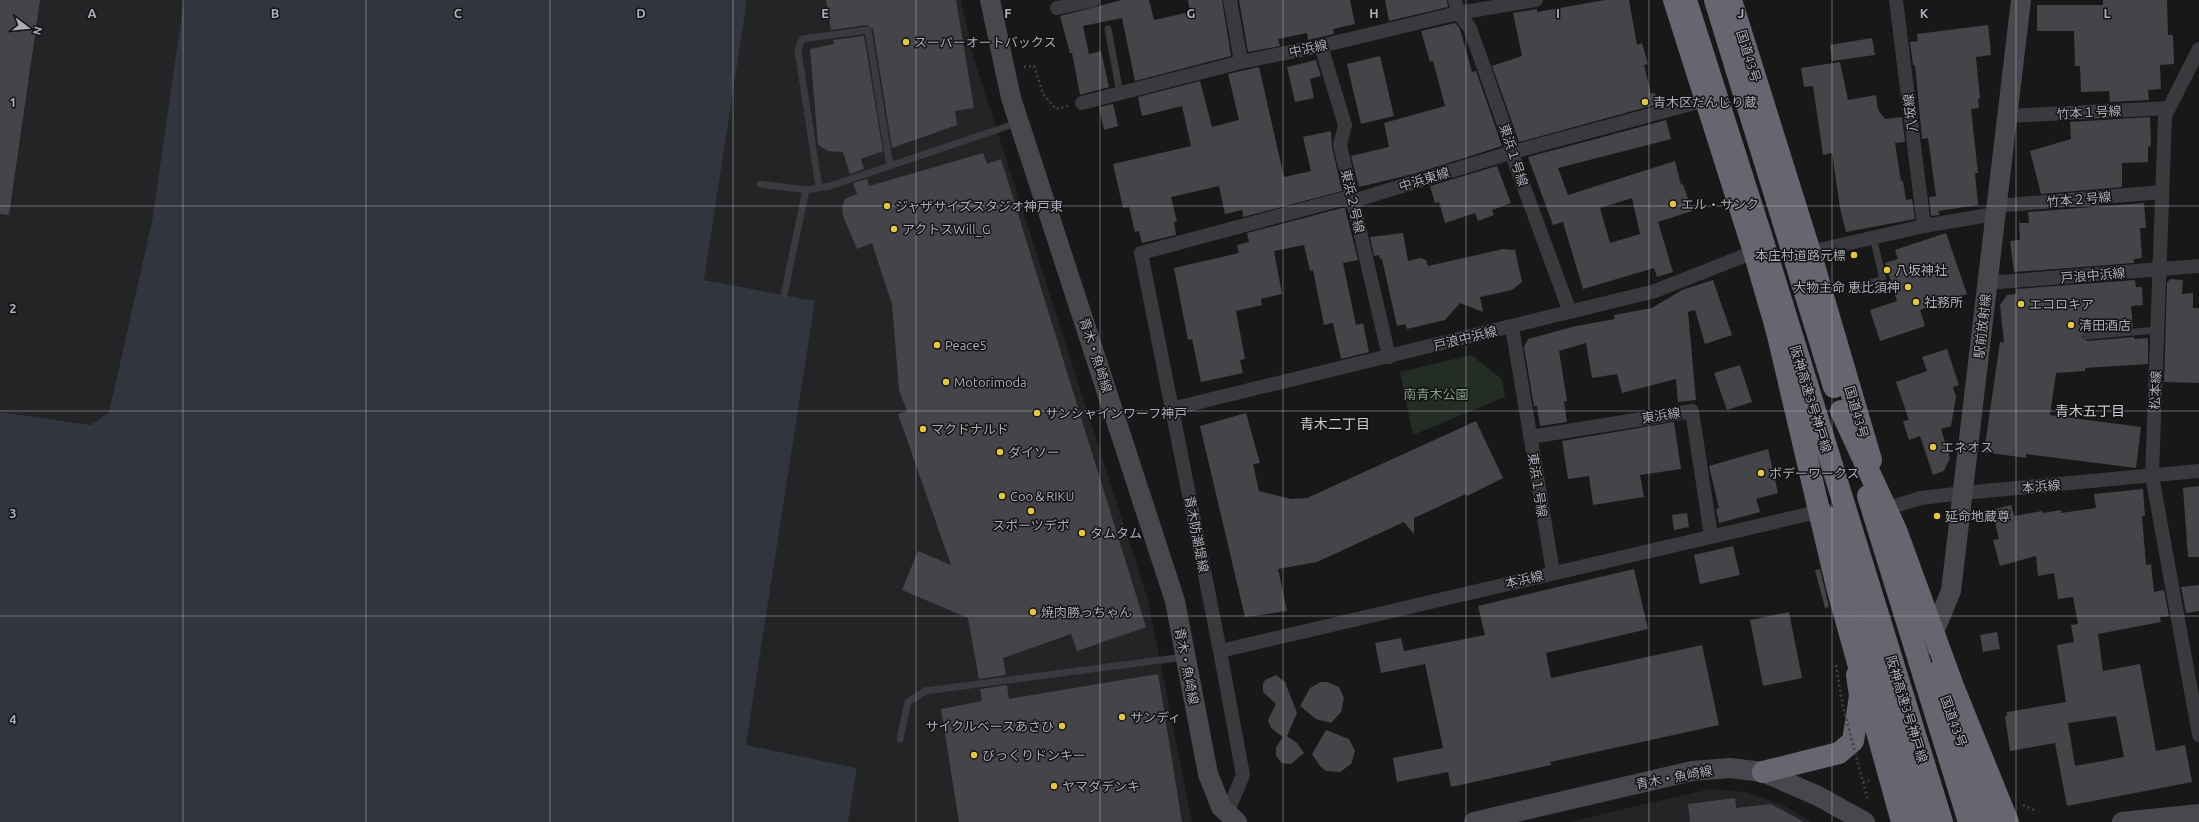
<svg xmlns="http://www.w3.org/2000/svg" width="2199" height="822" font-family="Ubuntu,'Noto Sans JP',sans-serif">
<rect width="100%" height="100%" fill="#181819"/>
<path fill="#242426" d="M0 0H184L152 221 109 412 91 425 0 412Z
M747 0H961L974 59 1148 600 1192 822H847L857 768 746 745 815 301 704 280Z
M1710 789 1745 792 1781 804 1812 822H1569Z"/>
<path fill="#242c26" d="M1471 355 1502 379 1505 397 1413 435 1400 372Z"/>
<path fill="#31363e" d="M184 0H747L704 280 815 301 746 745 857 768 848 822H0V412L91 425 109 412 152 221Z"/>
<path fill="#454549" fill-rule="evenodd" d="M0 0H40L9 215 0 214Z
M826 0H956L974 108 955 111 957 125 892 148 873 29 867 25 831 30Z
M1122 0H1149L1154 20 1190 12 1188 0H1222L1231 56 1135 81 1122 18 1083 26 1089 54 1101 51 1109 87 1080 95 1072 53H1070L1060 16Z
M1239 0H1350L1355 24 1333 29 1334 34 1308 40 1307 33 1278 39 1280 46 1248 52Z
M1385 0H1447L1448 7 1389 21Z
M1605 0H1629L1637 45 1642 43 1648 64 1644 65 1651 94 1655 93 1658 104 1519 142 1492 66 1522 56 1513 13 1537 9V12Z
M2103 0H2167L2168 35H2173L2174 64 2160 65 2161 89 2148 90 2149 100 2110 102 2109 91 2081 92 2080 66H2075L2074 31H2037V5H2103Z
M1455 23 1460 29 1472 72 1476 71 1502 146 1417 173 1359 187 1351 156 1389 147 1384 123 1445 106 1433 61 1430 62 1421 31Z
M1988 25 1991 55 1976 57 1980 99H1978L1979 108 1971 109 1978 173H1975L1978 205 1938 211 1940 215 1931 216 1929 197 1936 196 1928 138 1922 139 1915 65H1913L1910 42 1918 41 1917 34Z
M864 36 883 151 861 159 864 169 850 174 843 152 828 151 818 145 810 49 834 44 833 40Z
M1872 38 1875 55 1832 61 1830 45Z
M1380 56 1394 116 1361 124 1347 64Z
M1316 60 1321 76 1310 79 1314 98 1295 102 1287 67Z
M1840 62 1848 100 1876 95 1878 110 1885 119 1902 117 1905 142 1895 143 1901 181H1903L1906 200 1912 199 1915 219 1846 232 1840 208 1832 153 1823 155 1813 86 1804 87 1801 68Z
M1259 67 1284 177 1311 171 1303 137 1331 131 1332 147 1342 191 1243 217 1242 210 1225 214 1219 186 1171 197 1177 222H1174L1176 235 1142 243 1139 231 1135 232 1129 207 1123 208 1113 164 1191 146 1182 106 1142 116 1138 97 1200 81 1212 127 1239 120 1228 74Z
M1113 104 1118 126 1104 130 1099 107Z
M2150 117 2151 146 2148 147V162L2122 163V187L2041 194 2030 151 2071 139 2070 122Z
M1666 120 1671 139 1558 168 1568 195 1675 161 1681 185 1683 184 1692 211 1658 222 1673 272 1657 277 1654 268 1583 289 1563 222 1553 225 1528 157ZM1632 198 1640 234 1610 243 1600 208Z
M983 153 987 164 1001 159 1146 627 1077 651 1071 634 1003 658 1006 675 979 679 968 618 902 590 918 551 951 565 898 414 907 411 899 390 892 304 872 243 857 249 843 216 842 207 845 199 857 194 853 183 867 179 869 186Z
M1497 166 1511 203 1492 210 1494 215 1478 221 1475 213 1445 223 1439 202 1435 203 1430 186Z
M2144 203 2146 228H2140L2142 258 2134 259V263L2014 272 2010 241 2020 240 2019 223H2029L2028 212Z
M1342 208H1345L1358 260 1343 263 1356 325 1363 323 1369 352 1341 359 1333 323 1324 325 1313 270 1310 271 1304 245 1274 251 1282 294 1261 299 1262 305 1236 311 1245 359 1240 360 1243 373 1201 382 1192 339 1188 340 1174 268 1239 253 1237 245 1249 242 1247 233Z
M1403 233 1408 261 1420 258 1426 260 1428 266 1503 249 1515 250 1522 282 1512 290 1480 297 1483 312 1460 303 1445 320 1407 329 1405 324 1397 326 1382 259H1380L1379 255 1374 256 1370 237Z
M1946 233 1967 294 1920 310 1925 326 1880 341 1870 310 1897 301 1885 263 1898 259 1895 250Z
M2170 279 2183 280 2182 294 2193 293V308H2199V383L2164 382 2167 283Z
M1713 280 1732 335 1705 344 1695 310 1688 312 1696 400 1678 402 1676 379 1622 393 1617 374 1592 378 1586 343 1559 351 1567 401H1564L1567 422 1540 426 1537 406H1534L1524 347 1528 339 1576 326 1615 319 1614 315 1652 308 1682 290Z
M2135 280 2136 287H2142L2143 305 2131 306 2133 327 2087 331 2082 337 2087 341 2134 337V339L2148 338V364L2085 368V371L2056 373 2050 415 2141 427 2136 468 2026 454V458L1984 452 2000 342H2004L2000 305 2007 295 2016 294V289Z
M1947 349 1959 385 1953 387 1956 397 1951 426 1941 429 1950 458 1944 471 1933 475 1920 436 1909 440 1903 421 1909 420 1896 382 1927 371 1922 357Z
M1740 365 1752 402 1727 410 1714 373Z
M1246 413 1260 463 1253 464 1259 491 1291 499 1307 498 1476 421 1503 478 1467 496 1466 494 1414 518V534L1404 522 1317 562 1278 569 1287 611 1245 617 1200 426Z
M1674 422 1681 469 1640 475 1644 497 1593 505 1589 476 1568 479 1562 441Z
M1768 449 1778 493 1756 499 1760 512 1719 523 1716 509 1719 508 1709 466Z
M2199 486V557H2188L2183 488Z
M2143 489 2145 516H2142L2146 565 2151 564 2154 592 2164 590 2169 616 2160 617 2161 622 2098 634 2103 671 2140 664 2156 751 2185 745 2192 782 2067 806 2055 743 2010 751 2005 716H2007V712L2066 702 2057 645 2074 642 2071 625 2078 624 2073 597 2058 599 2054 573 2038 576 2036 556 2000 566 1993 540 1999 539 1992 510 2011 505 2014 516 2042 511 2043 513 2061 510V513L2096 508 2094 494ZM2116 716 2124 757 2075 766 2068 723Z
M1687 513 1689 527 1674 530 1672 515Z
M1733 546 1740 575 1700 584 1694 555Z
M1634 569 1648 629 1546 653 1551 678 1702 645 1719 725 1550 762 1551 765 1451 787 1448 772 1397 782 1393 758 1443 748 1425 664 1381 673 1375 643 1401 638 1404 651 1485 635 1478 606Z
M1820 569 1829 607 1825 608 1815 570Z
M2199 585V611L2186 613 2181 587Z
M1789 612 1802 678 1763 686 1750 620Z
M1997 632 2000 649 1983 652 1980 635Z
M1158 674 1182 822H959L941 709 982 701 980 689 1007 685 1009 699Z
M1276 675 1285 682 1297 713 1287 736 1297 743 1304 753 1291 764 1282 763 1276 756V747L1283 737 1271 728 1268 720 1276 704 1263 692V684L1265 680Z
M1321 682H1327L1339 687 1344 698 1341 712 1331 723 1316 719 1300 706 1310 688Z
M1326 730 1349 739 1355 751 1351 764 1340 772 1326 771 1320 766 1312 754Z
M1735 798 1736 808 1771 804 1804 822H1690L1688 804Z"/>
<g fill="none" stroke-linecap="round" stroke-linejoin="round">
<path stroke="#3f4045" stroke-width="2.5" stroke-dasharray="2 3" stroke-linecap="butt" d="M1024 67 1034 66 1043 94 1056 109 1068 106
M1863 782 1868 801"/>
<path stroke="#39393e" stroke-width="7" d="M1108 29 1120 93
M760 184 806 190 830 186 1017 123
M819 188 798 50 802 39 868 30 890 166
M1857 287 1883 279 1873 237
M784 295 806 190
M2087 336 2157 330
M900 739 908 702 925 691 1184 657"/>
<path stroke="#39393e" stroke-width="14" d="M1230 0 1241 62
M1455 0 1458 13 1470 28 1511 145 1515 163 1570 312
M1896 0 1924 226
M1057 8 1093 0
M1321 46 1345 125 1340 145 1389 357
M2199 49 2165 116 2152 476 2199 735
M1082 103 1241 62 1321 46 1458 13 1536 0
M2008 116 2169 108
M1996 206 2162 192
M1810 252 1924 226 1995 214
M1987 283 2199 266
M1512 327 1553 572
M1171 409 1655 291 1754 252
M1530 437 1692 411 1711 536
M1885 509 1921 498 1963 493 2199 471
M1220 651 1826 510
M1227 813 1243 775 1220 651 1141 253 1342 199 1353 201 1513 152 1706 100"/>
<path stroke="#47484e" stroke-width="20" d="M990 0 1011 98 1175 601 1208 774 1221 807 1237 822
M1929 644 1951 591 2021 0
M1474 822 1692 771 1730 768 1763 772 1818 796 1865 822
M2122 822 2199 814"/>
<path stroke="#65666f" stroke-width="22" d="M1674 0 1754 252 1781 345
M1715 0 1834 387
M1731 0 1810 252 1871 460
M1831 518 1921 822
M1937 672 1991 822
M1763 772 1839 753 1853 741 1860 696 1857 675"/>
<path stroke="#3f4045" stroke-width="2.5" stroke-dasharray="2 3" stroke-linecap="butt" d="M1836 665 1843 707 1863 782 1871 780
M2023 805 2036 811"/>
<path stroke="#65666f" stroke-width="22" d="M1686 0 1761 235 1942 822
M1776 327 1837 587 1902 822
M1841 411 1896 530 1953 686 2008 822
M1868 496 1969 822"/>
</g>
<path fill="none" stroke="#abadb8" stroke-width="1" stroke-opacity="0.55" d="M183 0V822M366 0V822M550 0V822M733 0V822M916 0V822M1100 0V822M1283 0V822M1466 0V822M1649 0V822M1832 0V822M2016 0V822M0 206H2199M0 411H2199M0 616H2199"/>
<g fill="#e3c646" stroke="#131314" stroke-width="1.5">
<circle cx="906" cy="42" r="4"/>
<circle cx="1645" cy="102" r="4"/>
<circle cx="1673" cy="204" r="4"/>
<circle cx="887" cy="206" r="4"/>
<circle cx="894" cy="229" r="4"/>
<circle cx="1854" cy="255" r="4"/>
<circle cx="1887" cy="270" r="4"/>
<circle cx="1908" cy="287" r="4"/>
<circle cx="1916" cy="302" r="4"/>
<circle cx="2021" cy="304" r="4"/>
<circle cx="2071" cy="325" r="4"/>
<circle cx="937" cy="345" r="4"/>
<circle cx="946" cy="382" r="4"/>
<circle cx="1037" cy="413" r="4"/>
<circle cx="923" cy="429" r="4"/>
<circle cx="1933" cy="447" r="4"/>
<circle cx="1000" cy="452" r="4"/>
<circle cx="1761" cy="473" r="4"/>
<circle cx="1002" cy="496" r="4"/>
<circle cx="1031" cy="511" r="4"/>
<circle cx="1937" cy="516" r="4"/>
<circle cx="1082" cy="533" r="4"/>
<circle cx="1033" cy="612" r="4"/>
<circle cx="1122" cy="717" r="4"/>
<circle cx="1062" cy="726" r="4"/>
<circle cx="974" cy="755" r="4"/>
<circle cx="1054" cy="786" r="4"/>
</g>
<g text-anchor="middle" stroke-width="3" stroke-linejoin="round" paint-order="stroke">
<g font-size="13" fill="#abadb8" stroke="#131314" text-anchor="start">
<text x="914" y="47">スーパーオートバックス</text>
<text x="1653" y="107">青木区だんじり蔵</text>
<text x="1681" y="209">エル・サンク</text>
<text x="895" y="211">ジャザサイズスタジオ神戸東</text>
<text x="902" y="234">アクトスWill_G</text>
<text x="1846" y="260" text-anchor="end">本庄村道路元標</text>
<text x="1895" y="275">八坂神社</text>
<text x="1900" y="292" text-anchor="end">大物主命 恵比須神</text>
<text x="1924" y="307">社務所</text>
<text x="2029" y="309">エコロキア</text>
<text x="2079" y="330">清田酒店</text>
<text x="945" y="350">Peace5</text>
<text x="954" y="387">Motorimoda</text>
<text x="1045" y="418">サンシャインワーフ神戸</text>
<text x="931" y="434">マクドナルド</text>
<text x="1941" y="452">エネオス</text>
<text x="1008" y="457">ダイソー</text>
<text x="1769" y="478">ボデーワークス</text>
<text x="1010" y="501">Coo＆RIKU</text>
<text x="1945" y="521">延命地蔵尊</text>
<text x="1031" y="530" text-anchor="middle">スポーツデポ</text>
<text x="1090" y="538">タムタム</text>
<text x="1041" y="617">焼肉勝っちゃん</text>
<text x="1130" y="722">サンディ</text>
<text x="1054" y="731" text-anchor="end">サイクルベースあさひ</text>
<text x="982" y="760">びっくりドンキー</text>
<text x="1062" y="791">ヤマダデンキ</text>
</g>
<g font-size="13" fill="#abadb8" stroke="#131314">
<text transform="translate(1308 48) rotate(-12)" y="5">中浜線</text>
<text transform="translate(1749 56) rotate(73)" y="5">国道43号</text>
<text transform="translate(2089 112) rotate(-3)" y="5">竹本１号線</text>
<text transform="translate(1910 113) rotate(-97)" y="5">八坂線</text>
<text transform="translate(1514 155) rotate(72)" y="5">東浜１号線</text>
<text transform="translate(1424 179) rotate(-17)" y="5">中浜東線</text>
<text transform="translate(2079 199) rotate(-5)" y="5">竹本２号線</text>
<text transform="translate(1353 201) rotate(77)" y="5">東浜２号線</text>
<text transform="translate(2093 275) rotate(-5)" y="5">戸浪中浜線</text>
<text transform="translate(1982 326) rotate(-84)" y="5">駅前放射線</text>
<text transform="translate(1465 338) rotate(-14)" y="5">戸浪中浜線</text>
<text transform="translate(1096 355) rotate(72)" y="5">青木・魚崎線</text>
<text transform="translate(2155 390) rotate(-88)" y="5">松本線</text>
<text transform="translate(1811 399) rotate(73)" y="5">阪神高速3号神戸線</text>
<text transform="translate(1857 412) rotate(74)" y="5">国道43号</text>
<text transform="translate(1661 415) rotate(-9)" y="5">東浜線</text>
<text transform="translate(1538 485) rotate(81)" y="5">東浜１号線</text>
<text transform="translate(2041 486) rotate(-5)" y="5">本浜線</text>
<text transform="translate(1197 534) rotate(79)" y="5">青木防潮堤線</text>
<text transform="translate(1524 579) rotate(-13)" y="5">本浜線</text>
<text transform="translate(1187 666) rotate(79)" y="5">青木・魚崎線</text>
<text transform="translate(1907 709) rotate(73)" y="5">阪神高速3号神戸線</text>
<text transform="translate(1954 721) rotate(70)" y="5">国道43号</text>
<text transform="translate(1674 777) rotate(-11)" y="5">青木・魚崎線</text>
</g>
<g font-size="13" fill="#84a18a" stroke="#131314">
<text x="1436" y="399">南青木公園</text>
</g>
<g font-size="14" fill="#cccdd4" stroke="#131314">
<text x="2090" y="416">青木五丁目</text>
<text x="1335" y="429">青木二丁目</text>
</g>
</g>
<g font-size="13" text-anchor="middle" font-weight="bold" fill="#abadb8" stroke="#131314" stroke-width="3" stroke-linejoin="round" paint-order="stroke">
<text x="92" y="18">A</text>
<text x="275" y="18">B</text>
<text x="458" y="18">C</text>
<text x="641" y="18">D</text>
<text x="825" y="18">E</text>
<text x="1008" y="18">F</text>
<text x="1191" y="18">G</text>
<text x="1374" y="18">H</text>
<text x="1558" y="18">I</text>
<text x="1741" y="18">J</text>
<text x="1924" y="18">K</text>
<text x="2107" y="18">L</text>
<text x="13" y="107">1</text>
<text x="13" y="313">2</text>
<text x="13" y="518">3</text>
<text x="13" y="724">4</text>
</g>
<g transform="translate(28 28) rotate(106)" stroke="#131314" stroke-width="3" paint-order="stroke">
<path d="M0-3L7 15L0 10L-7 15Z" fill="#abadb8"/>
<text y="-6" font-size="11" font-weight="bold" text-anchor="middle" fill="#abadb8">N</text>
</g>
</svg>
